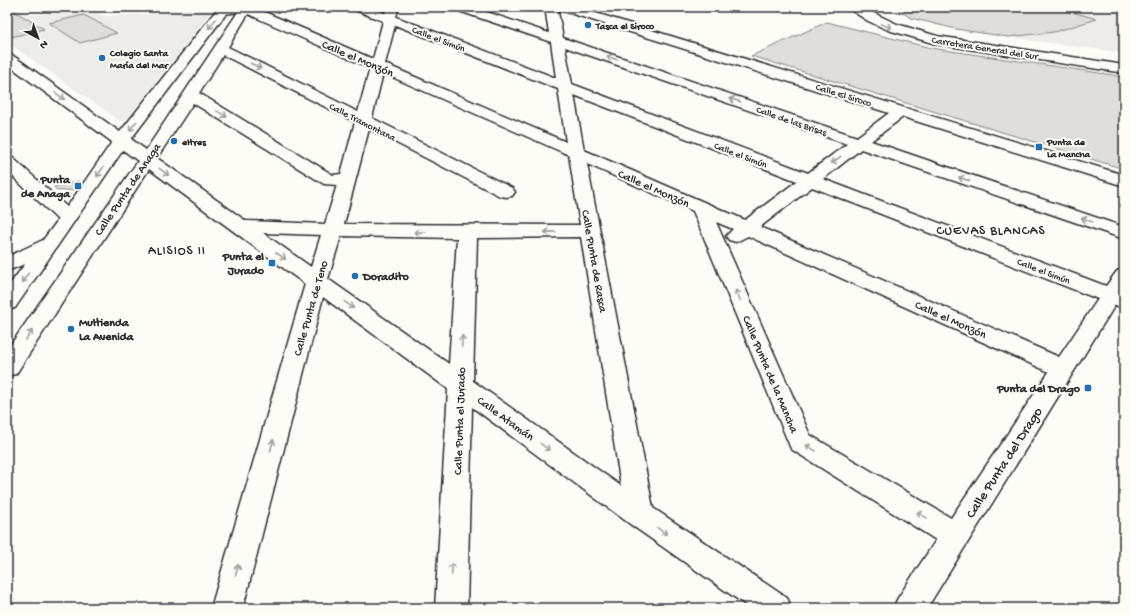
<svg xmlns="http://www.w3.org/2000/svg" width="1131" height="615" font-family="'Gochi Hand',sans-serif">
<rect width="100%" height="100%" fill="#fdfcf7"/>
<filter id="ink" filterUnits="userSpaceOnUse"><feTurbulence type="fractalNoise" baseFrequency=".025" numOctaves="2"/><feDisplacementMap in="SourceGraphic" scale="8" xChannelSelector="R" yChannelSelector="G"/><feConvolveMatrix kernelMatrix="1 2 1 2 8 2 1 2 1" color-interpolation-filters="sRGB"/></filter>
<g filter="url(#ink)">
<path fill="#edece8" d="M186 7H215L126 120 120 121 7 42V9H17L27 15 82 12 94 10 106 16 163 13Z
M1054 7H1124V53L1008 37 1054 32 1096 19Z"/>
<path fill="#dfdeda" stroke="#858482" d="M894 7H1054L1097 19 1054 32 1008 37 956 29 911 18Z
M14 11 44 29 7 38V13Z
M84 15 117 33 80 43 49 23Z
M827 22 931 48 1113 75 1124 78V169L751 56Z
M79 181 72 190 57 191 54 187Z"/>
<g fill="none" stroke-linecap="round" stroke-linejoin="round">
<g stroke="#2b2b2b" stroke-width="3">
<path id="minor" d="M224 7H253L373 59 383 21 355 10 353 7H370L385 13 387 7H399L396 17 556 78 551 42 456 10 454 7H472L549 33 545 7H557L563 38 857 137 889 113 560 10 558 7H576L1124 175V186L903 117 871 141 1124 227V239L861 149 823 179 1106 286 1117 271 1124 269V308L1115 305 927 608H893L898 598 936 540 791 449 693 211 587 164 653 508 787 598 792 608H750L630 524 472 407 467 608H435L448 389 323 297 243 608H211L305 284 149 169 16 374 7 376V350L138 161 123 150 15 308 7 310V288L25 264 7 271V257L43 240 58 220 7 171V157L13 158 67 207 112 142 7 64V54L12 55 120 132 218 8ZM238 12 146 150 131 139 226 14ZM248 14 370 68 358 112 228 47ZM395 25 558 89 566 142 385 64ZM565 47 847 144 808 173 572 84ZM223 55 355 122 341 174 333 175 199 93ZM383 73 569 155 580 225 344 224 369 129 500 196 506 197 512 196 515 192 512 188 372 118ZM574 95 797 181 745 220 584 150ZM193 103 324 184 337 185 325 224 246 221 157 158ZM812 187 1098 299 1059 357 760 227ZM716 222 733 229 726 236 729 240 736 242 748 236 1049 372 951 518 810 435ZM263 233 321 235 311 267ZM341 236 457 238 449 364 328 279ZM581 237 621 486 473 381 477 238Z"/>
</g>
<g stroke="#2b2b2b" stroke-width="3">
<path id="primary" d="M846 7H861L897 24 937 36 1124 65V73L936 44 888 30 868 21Z"/>
</g>
<use href="#minor" fill="#fdfcf7" fill-rule="evenodd"/>
<use href="#primary" fill="#fdfcf7" fill-rule="evenodd"/>
</g>
<defs><path id="oneway-shaft" d="M-6 0H5M1.5-3L5.5 0L1.5 3" fill="none" stroke-width="1.6" stroke-linecap="round" stroke-linejoin="round"/></defs>
<g stroke="#9e9e9b">
<use href="#oneway-shaft" transform="translate(212 24) rotate(127)"/>
<use href="#oneway-shaft" transform="translate(886 26) rotate(22)"/>
<use href="#oneway-shaft" transform="translate(612 58) rotate(-161)"/>
<use href="#oneway-shaft" transform="translate(256 66) rotate(27)"/>
<use href="#oneway-shaft" transform="translate(60 96) rotate(35)"/>
<use href="#oneway-shaft" transform="translate(735 100) rotate(-161)"/>
<use href="#oneway-shaft" transform="translate(222 114) rotate(31)"/>
<use href="#oneway-shaft" transform="translate(133 126) rotate(128)"/>
<use href="#oneway-shaft" transform="translate(836 160) rotate(143)"/>
<use href="#oneway-shaft" transform="translate(100 172) rotate(124)"/>
<use href="#oneway-shaft" transform="translate(164 172) rotate(36)"/>
<use href="#oneway-shaft" transform="translate(964 179) rotate(-161)"/>
<use href="#oneway-shaft" transform="translate(1087 220) rotate(-161)"/>
<use href="#oneway-shaft" transform="translate(420 232) rotate(-179)"/>
<use href="#oneway-shaft" transform="translate(550 232) rotate(179)"/>
<use href="#oneway-shaft" transform="translate(281 256) rotate(35)"/>
<use href="#oneway-shaft" transform="translate(25 278) rotate(126)"/>
<use href="#oneway-shaft" transform="translate(738 295) rotate(-113)"/>
<use href="#oneway-shaft" transform="translate(349 305) rotate(36)"/>
<use href="#oneway-shaft" transform="translate(29 335) rotate(-56)"/>
<use href="#oneway-shaft" transform="translate(462 341) rotate(-88)"/>
<use href="#oneway-shaft" transform="translate(272 445) rotate(-75)"/>
<use href="#oneway-shaft" transform="translate(545 447) rotate(36)"/>
<use href="#oneway-shaft" transform="translate(811 448) rotate(-149)"/>
<use href="#oneway-shaft" transform="translate(922 515) rotate(-149)"/>
<use href="#oneway-shaft" transform="translate(662 531) rotate(34)"/>
<use href="#oneway-shaft" transform="translate(452 569) rotate(-87)"/>
<use href="#oneway-shaft" transform="translate(237 570) rotate(-75)"/>
</g>
</g>
<g fill="#1f6fb2" stroke="#fdfcf7" stroke-width="1.5">
<circle cx="588" cy="25" r="4"/>
<circle cx="102" cy="58" r="4"/>
<circle cx="174" cy="141" r="4"/>
<rect x="1035" y="143" width="8" height="8" rx="2"/>
<rect x="74" y="182" width="8" height="8" rx="2"/>
<rect x="268" y="259" width="8" height="8" rx="2"/>
<circle cx="355" cy="276" r="4"/>
<circle cx="71" cy="329" r="4"/>
<rect x="1084" y="384" width="8" height="8" rx="2"/>
</g>
<g text-anchor="middle" stroke-width="4" stroke-linejoin="round" paint-order="stroke">
<g font-size="10" font-weight="bold" fill="#2b2b2b" stroke="#fdfcf7" text-anchor="start">
<text x="596" y="29">Tasca el Siroco</text>
<text x="110" y="56">Colegio Santa<tspan x="110" dy="12">María del Mar</tspan></text>
<text x="182" y="145">eltres</text>
<text x="1047" y="145">Punta de<tspan x="1047" dy="12">La Mancha</tspan></text>
</g>
<g font-size="10" fill="#2b2b2b" stroke="#fdfcf7">
<text transform="translate(439 38) rotate(21)" y="4">Calle el Simún</text>
<text transform="translate(985 47) rotate(9)" y="4">Carretera General del Sur</text>
<text transform="translate(844 94) rotate(17)" y="4">Calle El Siroco</text>
<text transform="translate(792 120) rotate(19)" y="4">Calle de las Brisas</text>
<text transform="translate(363 121) rotate(27)" y="4">Calle Tramontana</text>
<text transform="translate(741 154) rotate(21)" y="4">Calle el Simún</text>
<text transform="translate(1044 270) rotate(21)" y="4">Calle el Simún</text>
</g>
<g font-size="12" fill="#2b2b2b" stroke="#fdfcf7">
<text transform="translate(358 58) rotate(23)" y="4">Calle el Monzón</text>
<text transform="translate(654 188) rotate(24)" y="4">Calle el Monzón</text>
<text transform="translate(127 189) rotate(-56)" y="4">Calle Punta de Anaga</text>
<text transform="translate(595 261) rotate(80)" y="4">Calle Punta de Rasca</text>
<text transform="translate(310 308) rotate(-74)" y="4">Calle Punta de Teno</text>
<text transform="translate(951 319) rotate(24)" y="4">Calle el Monzón</text>
<text transform="translate(771 374) rotate(67)" y="4">Calle Punta de la Mancha</text>
<text transform="translate(506 418) rotate(36)" y="4">Calle Atamán</text>
<text transform="translate(459 421) rotate(-88)" y="4">Calle Punta el Jurado</text>
</g>
<g font-size="12" font-weight="bold" fill="#2b2b2b" stroke="#fdfcf7" text-anchor="end">
<text x="70" y="183">Punta<tspan x="70" dy="14">de Anaga</tspan></text>
<text x="264" y="260">Punta el<tspan x="264" dy="14">Jurado</tspan></text>
<text x="363" y="280" text-anchor="start">Doradito</text>
<text x="79" y="326" text-anchor="start">Multienda<tspan x="79" dy="14">La Avenida</tspan></text>
<text x="1080" y="392">Punta del Drago</text>
</g>
<g font-size="13" letter-spacing="1" fill="#2b2b2b" stroke="#fdfcf7">
<text x="991" y="234">CUEVAS BLANCAS</text>
<text x="177" y="254">ALISIOS II</text>
</g>
<g font-size="14" fill="#2b2b2b" stroke="#fdfcf7">
<text transform="translate(1003 462) rotate(-57)" y="5">Calle Punta del Drago</text>
</g>
</g>
<rect width="1131" height="615" fill="none" stroke="#fdfcf7" stroke-width="24"/>
<rect x="12" y="12" width="1107" height="591" fill="none" stroke="#2b2b2b" stroke-width="1.5" filter="url(#ink)"/>
<g transform="translate(38 38) rotate(139)" stroke="#fdfcf7" stroke-width="3" paint-order="stroke">
<path d="M0-3L7 15L0 10L-7 15Z" fill="#2b2b2b"/>
<text y="-6" font-size="11" font-weight="bold" text-anchor="middle" fill="#2b2b2b">N</text>
</g>
</svg>
